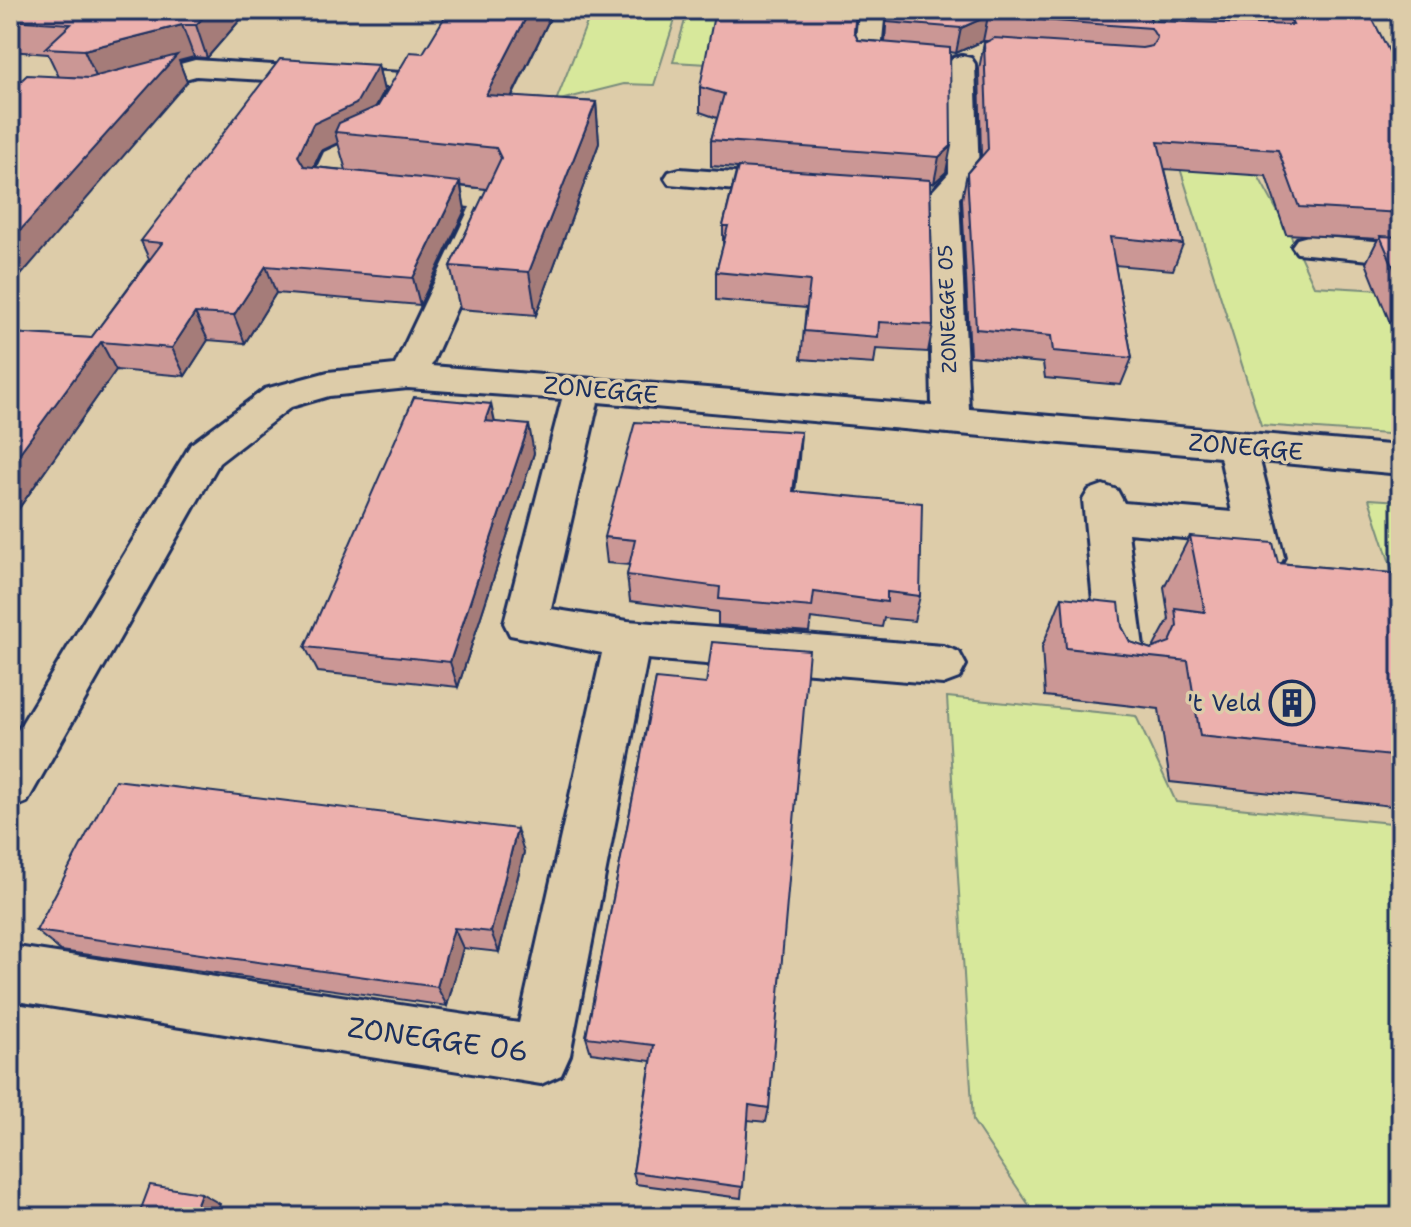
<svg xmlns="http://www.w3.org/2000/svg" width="1411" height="1227" font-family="'Shantell Sans',sans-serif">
<rect width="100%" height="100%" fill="#ddcca9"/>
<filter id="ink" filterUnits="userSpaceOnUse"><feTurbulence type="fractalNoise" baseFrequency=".0125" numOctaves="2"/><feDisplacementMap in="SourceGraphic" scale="16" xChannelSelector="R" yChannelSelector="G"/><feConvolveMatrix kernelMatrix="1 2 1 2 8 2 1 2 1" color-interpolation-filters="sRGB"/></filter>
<g filter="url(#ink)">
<path fill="#d7e89b" stroke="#798c7c" stroke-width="2" d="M592 10H678L654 85 624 84 556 101Z
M688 10H721L708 64 673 62Z
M1136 10H1343L1350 21 1192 13 1227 119 1291 236 1314 286 1399 291 1401 435 1261 425 1149 70Z
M1369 499 1401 501V597Z
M947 697 1136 716 1176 802 1401 824V1217H1037L973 1121Z"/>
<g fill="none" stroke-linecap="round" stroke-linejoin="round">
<g stroke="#1b2f5e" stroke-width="6">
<path id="minor" d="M859 10H885L881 50 920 54 924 60 920 66 911 68 858 63 854 57Z
M962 56 971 58 975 64 979 175 959 198 969 409 1401 446V474L1260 461 1284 557 1278 568 1263 573 1248 568 1239 543 1128 533 1145 662 1138 675 1122 681 1106 675 1099 662 1083 500 1089 490 1103 485 1117 490 1124 503 1232 512 1220 457 598 402 551 609 628 621 943 646 959 652 966 665 959 678 943 684 647 659 570 1055 561 1075 541 1084 10 1000V946L519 1023 602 653 510 635 504 623 562 399 408 388 329 396 291 407 219 463 27 802 10 809V743L191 444 265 389 328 372 395 365 470 207 324 193 313 190 309 184 324 152 365 133 390 87 196 76 100 102 10 97V81L99 86 195 60 418 74 422 80 387 145 348 163 342 176 489 190 500 192 505 199 431 366 932 406 928 196 949 173V64L953 58Z
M680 169 792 177 803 180 807 186 803 192 792 195 669 184 665 178 669 172Z
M1308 236 1401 243V263L1297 253 1292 246 1297 239Z"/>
</g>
<use href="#minor" fill="#ddcca9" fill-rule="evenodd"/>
</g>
<path fill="#cb9795" stroke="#1b2f5e" stroke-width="2" fill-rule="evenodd" d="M10 10 247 12 207 58 194 57 179 61 187 82 59 77 48 54 10 51Z
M554 10 512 97 596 102 599 143 536 315 460 309 450 266 487 189 461 186 465 210 420 305 276 293 245 343 208 340 185 376 116 370 10 521V333L91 338 149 259 141 241 378 65 384 91 375 107 378 106 423 53ZM338 143 346 170 314 167 321 151Z
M887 10H1148L1151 21 1271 24 1268 17 1271 10H1286L1397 67 1401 72V350L1366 263 1378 239 1286 234 1266 176 1165 169 1183 244 1173 270 1115 265 1132 358 1121 385 1045 378 1043 363 970 356 962 199 967 173 981 156 979 69 984 43 988 41H983L956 53 950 52 946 172 934 183H930L933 325 928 352 876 349 874 364 801 359 806 308 716 300V272L723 246V226L737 168 711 166V140L717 118 700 112V87L854 32 858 40 885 42Z
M1401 21V61L1391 42Z
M495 422 534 453 458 687 318 672 305 647Z
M801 432 795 491 920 596 914 621 884 618 882 627 811 618 809 632 718 625V612L630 601 627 575 630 565 607 563 604 537Z
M1190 536 1278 563 1401 574V807L1170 782 1159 709 1045 696 1042 647 1062 597 1122 627 1130 642 1151 649 1153 648 1169 619 1164 587Z
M656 679 769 1108 766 1122 748 1120 741 1198 636 1184 633 1172 651 1061 591 1053 586 1037Z
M524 852 499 952 463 948 447 1006 61 951 36 931Z"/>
<path fill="#a57b79" stroke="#1b2f5e" stroke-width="2" d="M210 10H246L247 12 207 58 196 25Z
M530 10H554L492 136 486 95Z
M988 16 983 41 956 53 961 28Z
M182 25 194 57 179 61 187 82 10 288V242L99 83 84 50Z
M378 65 384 91 363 131 335 132 338 143 321 151 306 183 298 156 313 124Z
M596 102 599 143 536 315 529 272Z
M951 146 946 172 934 183 939 157Z
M460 182 465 210 420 305 413 278Z
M266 266 276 293 245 343 234 315Z
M195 313 208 340 185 376 172 348Z
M101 342 116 370 10 521V466Z
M491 404 497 432 485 421Z
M529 425 534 453 458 687 450 662Z
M801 432 799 459 791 518 793 491Z
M517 829 524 852 499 952 491 932Z
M454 928 463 948 447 1006 437 987Z
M201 1193 220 1204 216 1217 195 1209Z"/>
<path fill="#ecb0ad" stroke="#1b2f5e" stroke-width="2" d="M10 10H210L196 25H182L84 50 45 48 71 24 10 20Z
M449 10H530L486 95 596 102 529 272 450 266 501 158 496 148 335 132 339 123 378 106 410 52 423 53Z
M715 10H856L854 32 858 40 950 48 951 146 939 157 711 140 724 94 700 87Z
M888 10H1148L1151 21 1293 25 1286 10H1368L1397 67 1401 72V213L1299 207 1278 150 1158 142 1183 244 1110 237 1132 358 1053 351 1051 336 976 329 967 173 988 149 984 43 994 38 1142 48 1152 46 1157 38 1151 28 988 16 961 28 887 22Z
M177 55 10 242V91L27 75 89 78Z
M280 59 378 65 356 104 313 124 298 156 304 166 460 182 413 278 266 266 234 315 195 313 172 348 101 342 10 466V333L91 338 162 243 141 241Z
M738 167 930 180 933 325 879 322 878 337 804 331 810 281 716 272 728 226H723Z
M1380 236 1401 237V284Z
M414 397 491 404 485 421 529 425 450 662 305 647Z
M635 422 801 432 793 491 922 503 920 596 887 592V602L814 592 812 607 719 599 720 587 627 575 635 540 604 537Z
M1190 536 1273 543 1278 563 1401 574V757L1200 736 1188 661 1066 648 1062 597 1119 603 1122 627 1130 642 1151 649 1170 642 1177 626 1175 608 1205 612Z
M712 642 809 650 769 1108 749 1105 743 1187 633 1172 654 1045 586 1037 656 679 706 684Z
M115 780 517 829 491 932 454 928 437 987 36 931Z
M150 1185 201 1193 195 1209 249 1217H138Z"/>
</g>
<defs>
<g id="building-ring" transform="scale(2.3)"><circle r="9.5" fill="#ddcca9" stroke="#1b2f5e" stroke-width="1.5"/><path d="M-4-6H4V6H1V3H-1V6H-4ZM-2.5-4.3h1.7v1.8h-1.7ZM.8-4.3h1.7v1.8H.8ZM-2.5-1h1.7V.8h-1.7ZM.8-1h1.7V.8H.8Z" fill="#1b2f5e"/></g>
</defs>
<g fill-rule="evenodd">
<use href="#building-ring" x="1292" y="703"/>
</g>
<g text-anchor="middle" stroke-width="7" stroke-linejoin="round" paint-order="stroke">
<g font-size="20" fill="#1b2f5e" stroke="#ddcca9">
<text transform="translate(947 309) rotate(-92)" y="7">ZONEGGE 05</text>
</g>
<g font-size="24" fill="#1b2f5e" stroke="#ddcca9">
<text transform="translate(601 390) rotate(5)" y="8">ZONEGGE</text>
<text transform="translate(1246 447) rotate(5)" y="8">ZONEGGE</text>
</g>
<g font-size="24" fill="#1b2f5e" stroke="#ddcca9" text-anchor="end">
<text x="1261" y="711">'t Veld</text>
</g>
<g font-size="28" fill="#1b2f5e" stroke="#ddcca9">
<text transform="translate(438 1039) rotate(8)" y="10">ZONEGGE 06</text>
</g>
</g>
<rect width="1411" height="1227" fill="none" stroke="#ddcca9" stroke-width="40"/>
<rect x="20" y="20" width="1371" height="1187" fill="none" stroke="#1b2f5e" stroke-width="3" filter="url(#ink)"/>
</svg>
